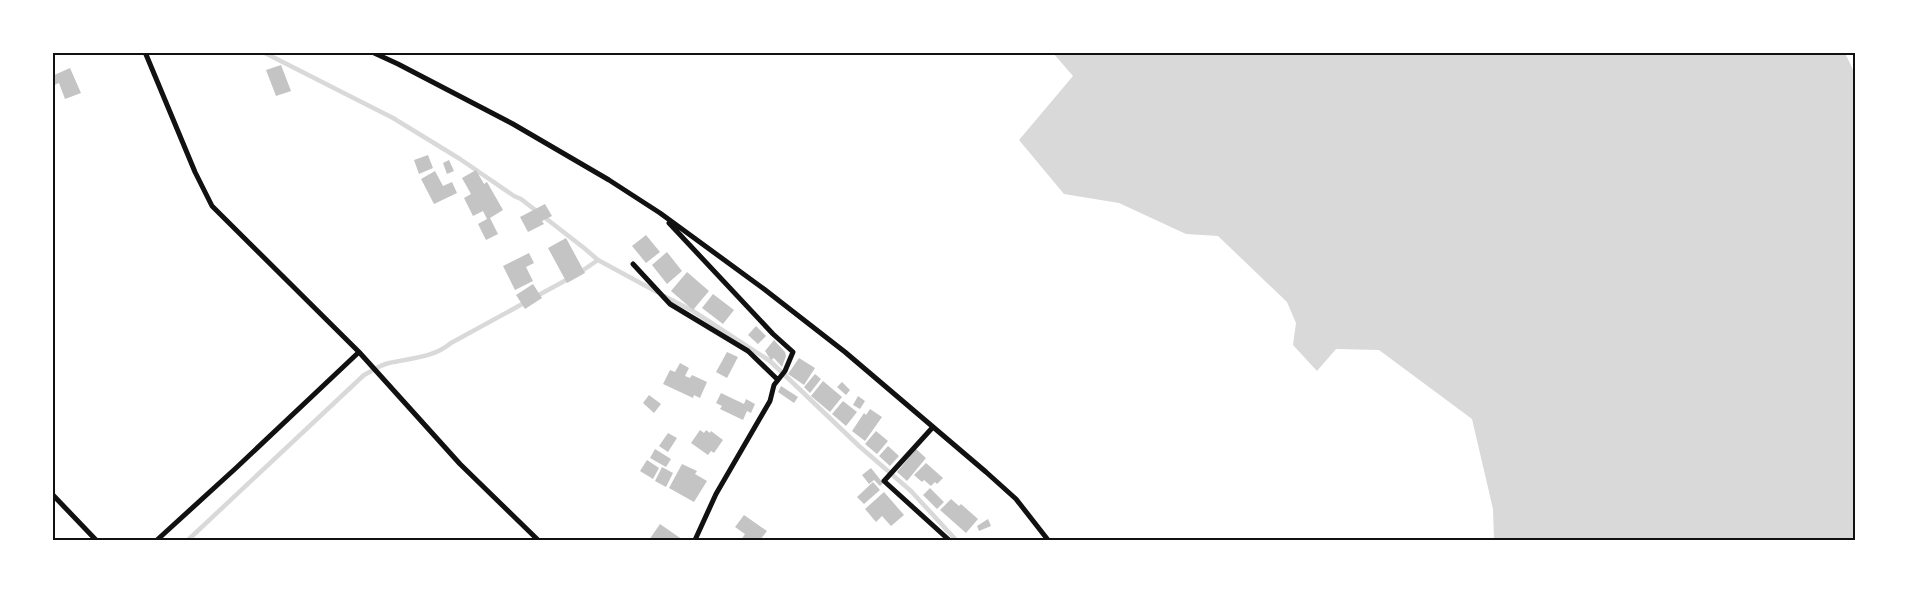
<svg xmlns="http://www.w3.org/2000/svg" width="1908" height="593" font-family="Literata,serif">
<rect width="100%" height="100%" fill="#fff"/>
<path fill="#d9d9d9" d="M1053 53H1845L1856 76 1855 540H1494L1493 509 1472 419 1379 350 1336 349 1317 371 1293 345 1296 323 1287 302 1218 236 1186 234 1119 203 1064 194 1019 140 1073 76Z"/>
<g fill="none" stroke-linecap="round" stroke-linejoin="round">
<path stroke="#d9d9d9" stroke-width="4.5" d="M263 52 393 118 460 159 514 196 521 199 584 248 598 260 657 292
M579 273 598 260
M664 296 693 311 770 361 859 446 911 491 956 540
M535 297 570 278
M188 540 364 375C372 371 380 365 389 363 411 358 433 358 451 343L526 302"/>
</g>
<path fill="#c4c4c4" d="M281 65 291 91 276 96 266 70Z
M70 68 81 93 65 99 59 83 52 86V76Z
M428 155 433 168 419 174 414 160Z
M449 160 454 171 447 174 443 163Z
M476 170 484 184 487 182 503 210 490 218 498 234 486 240 478 224 487 219 483 211 473 216 464 198 471 194 462 178Z
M435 171 443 186 452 182 457 193 434 204 421 179Z
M545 204 552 216 542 221 544 224 528 232 520 217Z
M646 235 660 252 646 263 632 246Z
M566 238 585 273 567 283 548 248Z
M667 252 682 271 667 284 652 265Z
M529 253 534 263 526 267 533 281 515 290 503 266Z
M687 272 709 291 693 310 671 291Z
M533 284 542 298 525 309 516 295Z
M713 294 734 310 723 324 702 308Z
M756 326 766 336 758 344 748 335Z
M774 340 785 352 786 356 782 367 774 358 771 360 765 351Z
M727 352 738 357 727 378 716 372Z
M799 358 815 368 804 385 788 374Z
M680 363 689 368 685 376 690 378 692 375 707 382 700 398 694 395 693 398 663 384 670 370 675 372Z
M815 374 821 379 810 393 804 387Z
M823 381 842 397 830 412 811 396Z
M842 382 850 390 846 395 837 387Z
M781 386 798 397 794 403 778 392Z
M721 393 744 404 746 399 755 404 751 413 747 411 743 420 720 409 722 406 716 403Z
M649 395 661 404 654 413 643 403Z
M858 396 865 401 860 409 853 405Z
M843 401 857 412 846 426 832 414Z
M870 409 882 417 865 441 852 431 864 413 866 415Z
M700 430 704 433 706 430 710 433 711 431 723 440 714 453 711 451 708 455 691 443Z
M876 431 888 441 877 454 865 444Z
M668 433 677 438 668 452 659 446Z
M888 446 899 456 890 466 879 456Z
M655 449 671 459 666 467 650 458Z
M916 449 926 458 907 481 897 472Z
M647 460 659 468 653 479 640 471Z
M926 463 943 478 937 484 935 482 931 486 924 480 922 482 914 475Z
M682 464 697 471 695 474 707 481 694 502 669 488Z
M662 467 673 473 666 487 655 481Z
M871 468 883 483 880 486 874 480 869 484 862 475Z
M873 482 880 490 864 504 857 497Z
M930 488 944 502 937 509 923 495Z
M884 492 904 515 891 526 882 516 876 522 865 509Z
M951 499 959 506 961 504 978 519 966 533 940 510Z
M744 515 767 531 760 540H741L745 534 735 527Z
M988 519 991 526 979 531 977 526Z
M660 524 683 540H649Z"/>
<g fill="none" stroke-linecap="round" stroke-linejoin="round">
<path stroke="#111" stroke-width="5" d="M145 52 195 172 212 206 359 352 460 464 538 540
M372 52 398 64 513 124 609 180 660 213 764 289 845 352 986 472 1016 499 1048 540
M669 223 773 334 793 352 785 371 774 385 770 401 716 494 695 540
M633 264 670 304 748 351 778 380
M933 427 884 481 949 540
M52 494 96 540
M157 540 236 468 359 352"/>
</g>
<rect width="1908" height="593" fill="none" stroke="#ffffff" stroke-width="108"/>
<rect x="54" y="54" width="1800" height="485" fill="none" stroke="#111" stroke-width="2"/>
</svg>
